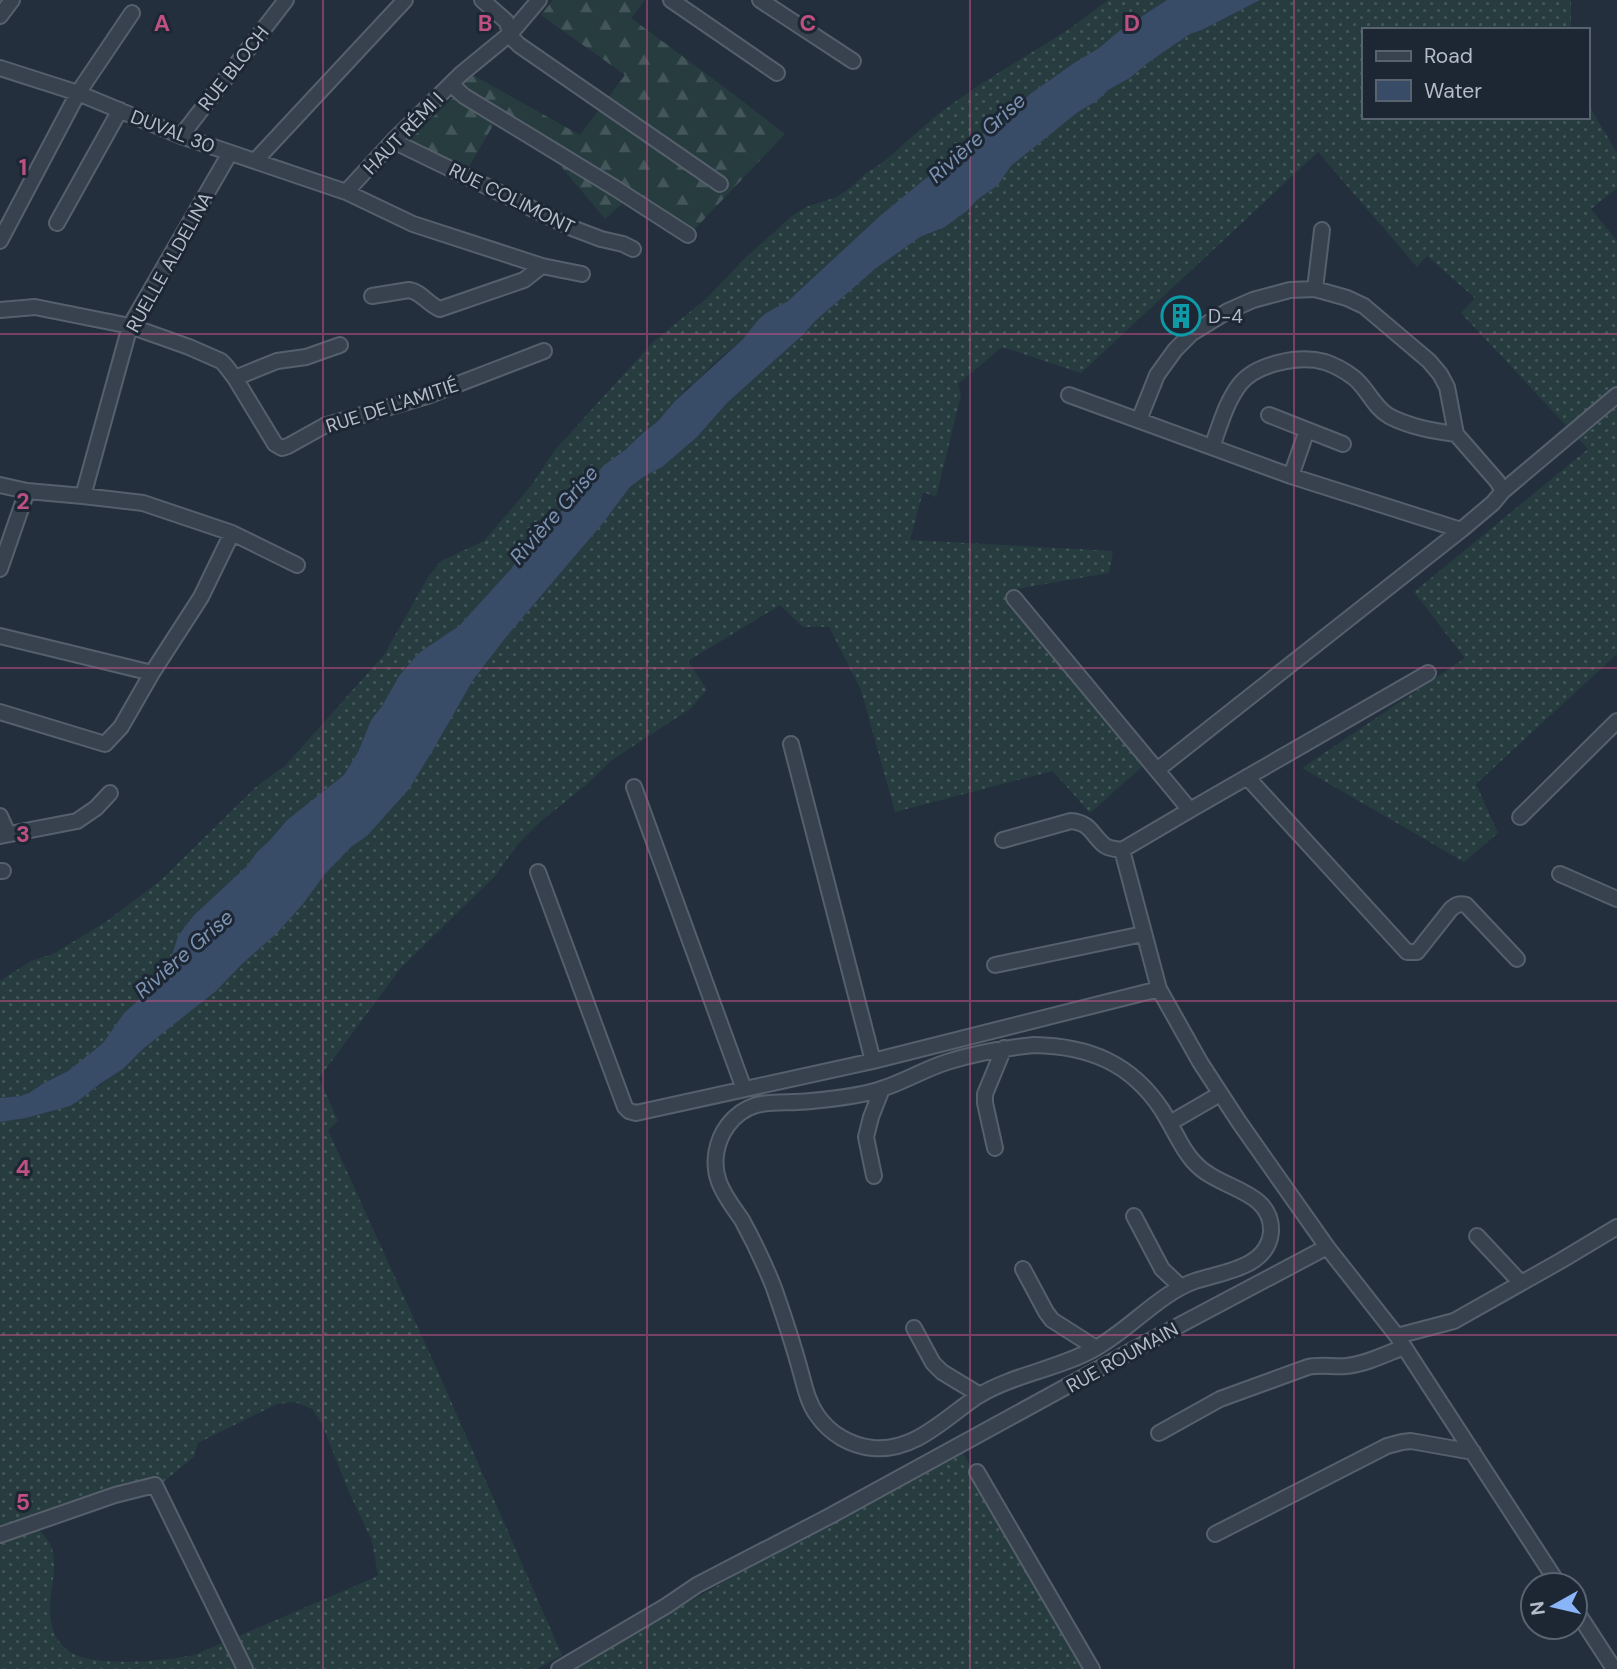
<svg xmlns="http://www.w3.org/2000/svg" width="1617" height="1669" font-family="'DM Sans',sans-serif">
<defs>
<pattern id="grass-dots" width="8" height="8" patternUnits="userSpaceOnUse" patternTransform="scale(1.75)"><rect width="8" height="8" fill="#263c3f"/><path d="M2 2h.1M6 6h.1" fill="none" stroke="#435659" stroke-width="1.8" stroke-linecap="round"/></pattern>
<pattern id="forest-firs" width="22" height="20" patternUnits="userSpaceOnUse" patternTransform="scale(1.75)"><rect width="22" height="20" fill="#263c3f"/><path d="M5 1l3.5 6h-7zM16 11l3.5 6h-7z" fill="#435659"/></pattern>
</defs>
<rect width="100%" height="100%" fill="#242f3e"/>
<path fill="url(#grass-dots)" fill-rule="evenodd" d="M1108 0H1167L1119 31 1099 48 1065 69 1030 94 997 124 969 143 881 215 788 301 766 313 742 340 714 363 695 383 688 387 658 421 644 432 625 450 603 466 582 493 549 522 539 536 521 554 511 569 459 626 423 650 416 656 399 676 382 706 371 720 358 752 344 775 287 820 270 840 257 852 247 866 194 915 178 936 165 976 124 1013 103 1043 68 1071 44 1083 29 1093 20 1096 0 1098V981L31 961 53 954 107 921 160 881 256 787 286 765 384 655 428 577 441 561 484 541 531 486 555 450 654 341 707 298 744 259 792 216 806 207 837 197 850 188 865 174 882 163 938 114 979 85 1071 28Z
M1260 0H1571V30H1363V117H1587V102L1617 153V188L1591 209 1617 241V654L1476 784 1498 833 1464 862 1302 768 1465 658 1414 592 1588 449 1461 313 1475 298 1427 256 1417 267 1318 152 1081 373 1002 347 958 384 961 395 936 497 923 492 910 540 1113 551 1109 573 1010 590 1007 605 1145 764 1090 813 1053 771 895 812 861 690 829 627H803L780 605 688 661 707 690 690 709 612 760 586 785 540 822 518 844 495 876 400 969 319 1078 338 1121 328 1130 439 1374 562 1655 537 1669H0V1122L26 1118 70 1106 123 1069 144 1048 284 926 325 874 351 847 367 836 418 774 473 680 507 636 603 523 630 487 645 476 662 467 696 438 728 402 805 333 814 322 875 269 920 237 945 227 968 210 977 200 998 185 1011 166 1078 112 1097 101 1108 90 1130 78 1149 62 1190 34 1202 30ZM295 1402 312 1409 322 1424 348 1490 372 1541 378 1576 197 1654C170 1661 93 1668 70 1652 59 1645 53 1634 51 1621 46 1596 60 1570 51 1546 49 1540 42 1534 39 1529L162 1483 194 1457 198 1443 277 1404Z
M960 1448 1084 1669H571Z"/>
<path fill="url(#forest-firs)" d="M553 0H645L631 18 732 93 785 134 691 233 631 196 605 219 560 165 495 122 464 175 405 144 455 96 471 74 580 135 625 75 541 15Z"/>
<path fill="#394c67" d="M1167 0H1260L1202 30 1190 34 1149 62 1130 78 1108 90 1097 101 1078 112 1011 166 998 185 977 200 968 210 945 227 920 237 875 269 814 322 805 333 728 402 696 438 662 467 645 476 630 487 603 523 507 636 473 680 433 750 409 789 367 836 351 847 325 874 303 904 277 933 242 964 216 991 144 1048 123 1069 100 1084 78 1101 70 1106 26 1118 0 1122V1098L20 1096 29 1093 44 1083 68 1071 103 1043 124 1013 165 976 178 936 194 915 247 866 257 852 270 840 287 820 344 775 358 752 371 720 382 706 399 676 416 656 423 650 459 626 511 569 521 554 539 536 549 522 582 493 603 466 625 450 644 432 658 421 675 401 742 340 759 319 766 313 788 301 881 215 969 143 997 124 1030 94 1074 63 1099 48 1119 31Z"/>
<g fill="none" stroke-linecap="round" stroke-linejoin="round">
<g stroke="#565f6c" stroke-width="18">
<path id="minor" d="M482 0 506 21 513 39 519 45 720 184
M671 0 777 73
M760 0 853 61
M0 16 12 0
M0 68 78 93 181 136 346 192 413 224 542 266 582 274
M451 84 464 96 615 188 688 235
M181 136 286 0
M393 141 572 228 601 239 623 244 633 249
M255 161 405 0
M346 192 393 141 461 74 511 33 539 0
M57 223 120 110
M0 241 78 93 132 13
M1315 289 1322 230
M372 296 409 290C422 292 427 304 440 309L524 280 542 266
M0 310 35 307 130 326 189 347 221 361 225 365 235 378 275 444 282 448 288 446 324 426 427 396 544 351
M235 378 277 361 306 357 340 345
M1069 395 1291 476 1461 530
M1269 415 1343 444
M1139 420 1157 375 1175 350 1192 333 1228 311 1253 300 1290 290 1315 289 1347 298 1364 306 1429 361 1440 374 1447 387 1456 434 1497 481 1503 491 1493 503 1461 530 1157 770
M1212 447C1220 425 1226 402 1240 384 1257 363 1300 355 1325 362 1334 365 1345 371 1353 377 1367 387 1373 407 1389 416 1410 427 1433 431 1456 434
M1291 476 1307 430
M0 485 27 491 83 496 143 503 232 533 201 597 152 673 0 636
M1503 491 1617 395
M83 496 130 326 230 153
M232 533 297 565
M0 569 27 491
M1014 598 1190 810 1122 850 1159 989 1200 1062 1239 1122 1327 1247 1397 1336 1559 1585
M0 712 105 744 121 727 152 673
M791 744 873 1061
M1247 777 1407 952H1417L1451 909C1456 905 1459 903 1466 905L1517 959
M634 787 744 1089
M1190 810 1428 673
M0 816 8 834
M1520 817 1617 721
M0 836 77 821 96 808 110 793
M1003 840 1071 821C1091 823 1091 834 1104 845 1109 849 1116 849 1122 850
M0 871H3
M538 872 625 1107 629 1111 636 1113 873 1061 1159 989
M1560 874 1617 899
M995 965 1143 934
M1034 1045C1089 1046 1131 1063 1162 1110 1168 1120 1174 1131 1180 1142 1188 1156 1196 1167 1210 1175 1233 1190 1273 1196 1271 1232 1268 1268 1222 1272 1195 1281 1160 1293 1129 1330 1096 1348 1059 1369 1014 1374 978 1396 946 1417 915 1452 873 1448 851 1446 830 1434 817 1415 807 1401 804 1383 799 1366 792 1340 783 1314 774 1288 765 1265 754 1242 742 1220 734 1208 724 1196 719 1182 712 1163 716 1141 728 1125 751 1095 778 1105 811 1101 833 1099 863 1096 884 1088 905 1081 925 1069 947 1062 975 1053 1005 1048 1034 1045Z
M1170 1123 1220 1094
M995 1148 985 1103V1094L1004 1048
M874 1176 866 1137 871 1117 882 1089
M1134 1216 1162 1269 1181 1287
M1477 1236 1521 1283
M1023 1269 1046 1312 1052 1320 1096 1348
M914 1328 933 1363 942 1372 980 1395
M1397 1336 1454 1321 1562 1260 1617 1227
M1159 1433 1220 1399 1308 1367C1321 1364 1333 1367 1346 1366 1366 1364 1386 1354 1404 1347
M977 1472 1092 1669
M1215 1534 1387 1446 1402 1442 1411 1441 1473 1452
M0 1535 115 1495 155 1485 245 1669
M1575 1609 1614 1669
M559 1669 666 1606 697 1585 830 1516 1144 1344 1327 1247"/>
</g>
<use href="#minor" stroke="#38414e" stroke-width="14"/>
</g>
<path fill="none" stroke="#bd5182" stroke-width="2" stroke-opacity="0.55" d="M323 0V1669M647 0V1669M970 0V1669M1294 0V1669M0 334H1617M0 668H1617M0 1001H1617M0 1335H1617"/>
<defs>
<g id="building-ring" transform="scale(2.0125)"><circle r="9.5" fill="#1d2633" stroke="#0f9aa8" stroke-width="1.5"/><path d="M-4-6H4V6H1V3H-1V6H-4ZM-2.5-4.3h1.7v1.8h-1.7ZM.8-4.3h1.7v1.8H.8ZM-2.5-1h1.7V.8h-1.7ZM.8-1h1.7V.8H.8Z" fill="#0f9aa8"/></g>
</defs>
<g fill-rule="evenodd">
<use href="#building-ring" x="1181" y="316"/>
</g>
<g text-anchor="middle" stroke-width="6" stroke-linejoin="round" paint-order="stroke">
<g font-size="19" fill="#b4bcc9" stroke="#1d2633">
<text transform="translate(233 68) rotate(-52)" y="7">RUE BLOCH</text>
<text transform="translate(173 131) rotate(21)" y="7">DUVAL 30</text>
<text transform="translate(403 133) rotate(-46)" y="7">HAUT RÉMI I</text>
<text transform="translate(512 198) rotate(26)" y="7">RUE COLIMONT</text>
<text transform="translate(169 262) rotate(-61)" y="7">RUELLE ALDELINA</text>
<text transform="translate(392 405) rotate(-18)" y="7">RUE DE L'AMITIÉ</text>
<text transform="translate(1122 1357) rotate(-29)" y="7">RUE ROUMAIN</text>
</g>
<g font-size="19" fill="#b4bcc9" stroke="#1d2633" text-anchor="start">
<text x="1208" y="323">D-4</text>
</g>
<g font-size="21" font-style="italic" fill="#7c92b1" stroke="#1d2633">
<text transform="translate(977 138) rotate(-42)" y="7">Rivière Grise</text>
<text transform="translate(554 515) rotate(-49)" y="7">Rivière Grise</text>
<text transform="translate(184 954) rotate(-41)" y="7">Rivière Grise</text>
</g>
</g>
<g font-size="23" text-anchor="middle" font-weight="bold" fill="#bd5182" stroke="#1d2633" stroke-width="6" stroke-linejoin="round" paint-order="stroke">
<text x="162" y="31">A</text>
<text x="485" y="31">B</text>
<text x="808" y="31">C</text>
<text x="1132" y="31">D</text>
<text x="23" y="175">1</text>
<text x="23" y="509">2</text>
<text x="23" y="842">3</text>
<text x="23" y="1176">4</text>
<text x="23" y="1510">5</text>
</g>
<rect x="1362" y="28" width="228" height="91" fill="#1d2633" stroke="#59626f" stroke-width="2"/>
<rect x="1376" y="51" width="35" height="10" fill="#38414e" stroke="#59626f" stroke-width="2"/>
<text x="1424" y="63" font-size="21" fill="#b4bcc9">Road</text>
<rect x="1376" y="80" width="35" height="21" fill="#394c67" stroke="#59626f" stroke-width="2"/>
<text x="1424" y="98" font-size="21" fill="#b4bcc9">Water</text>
<g transform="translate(1554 1606) rotate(262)"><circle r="33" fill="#1d2633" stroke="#59626f" stroke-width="2"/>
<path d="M0-5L12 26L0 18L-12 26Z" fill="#8ab4f8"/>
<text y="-10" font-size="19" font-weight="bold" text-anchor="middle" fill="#b4bcc9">N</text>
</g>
</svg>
